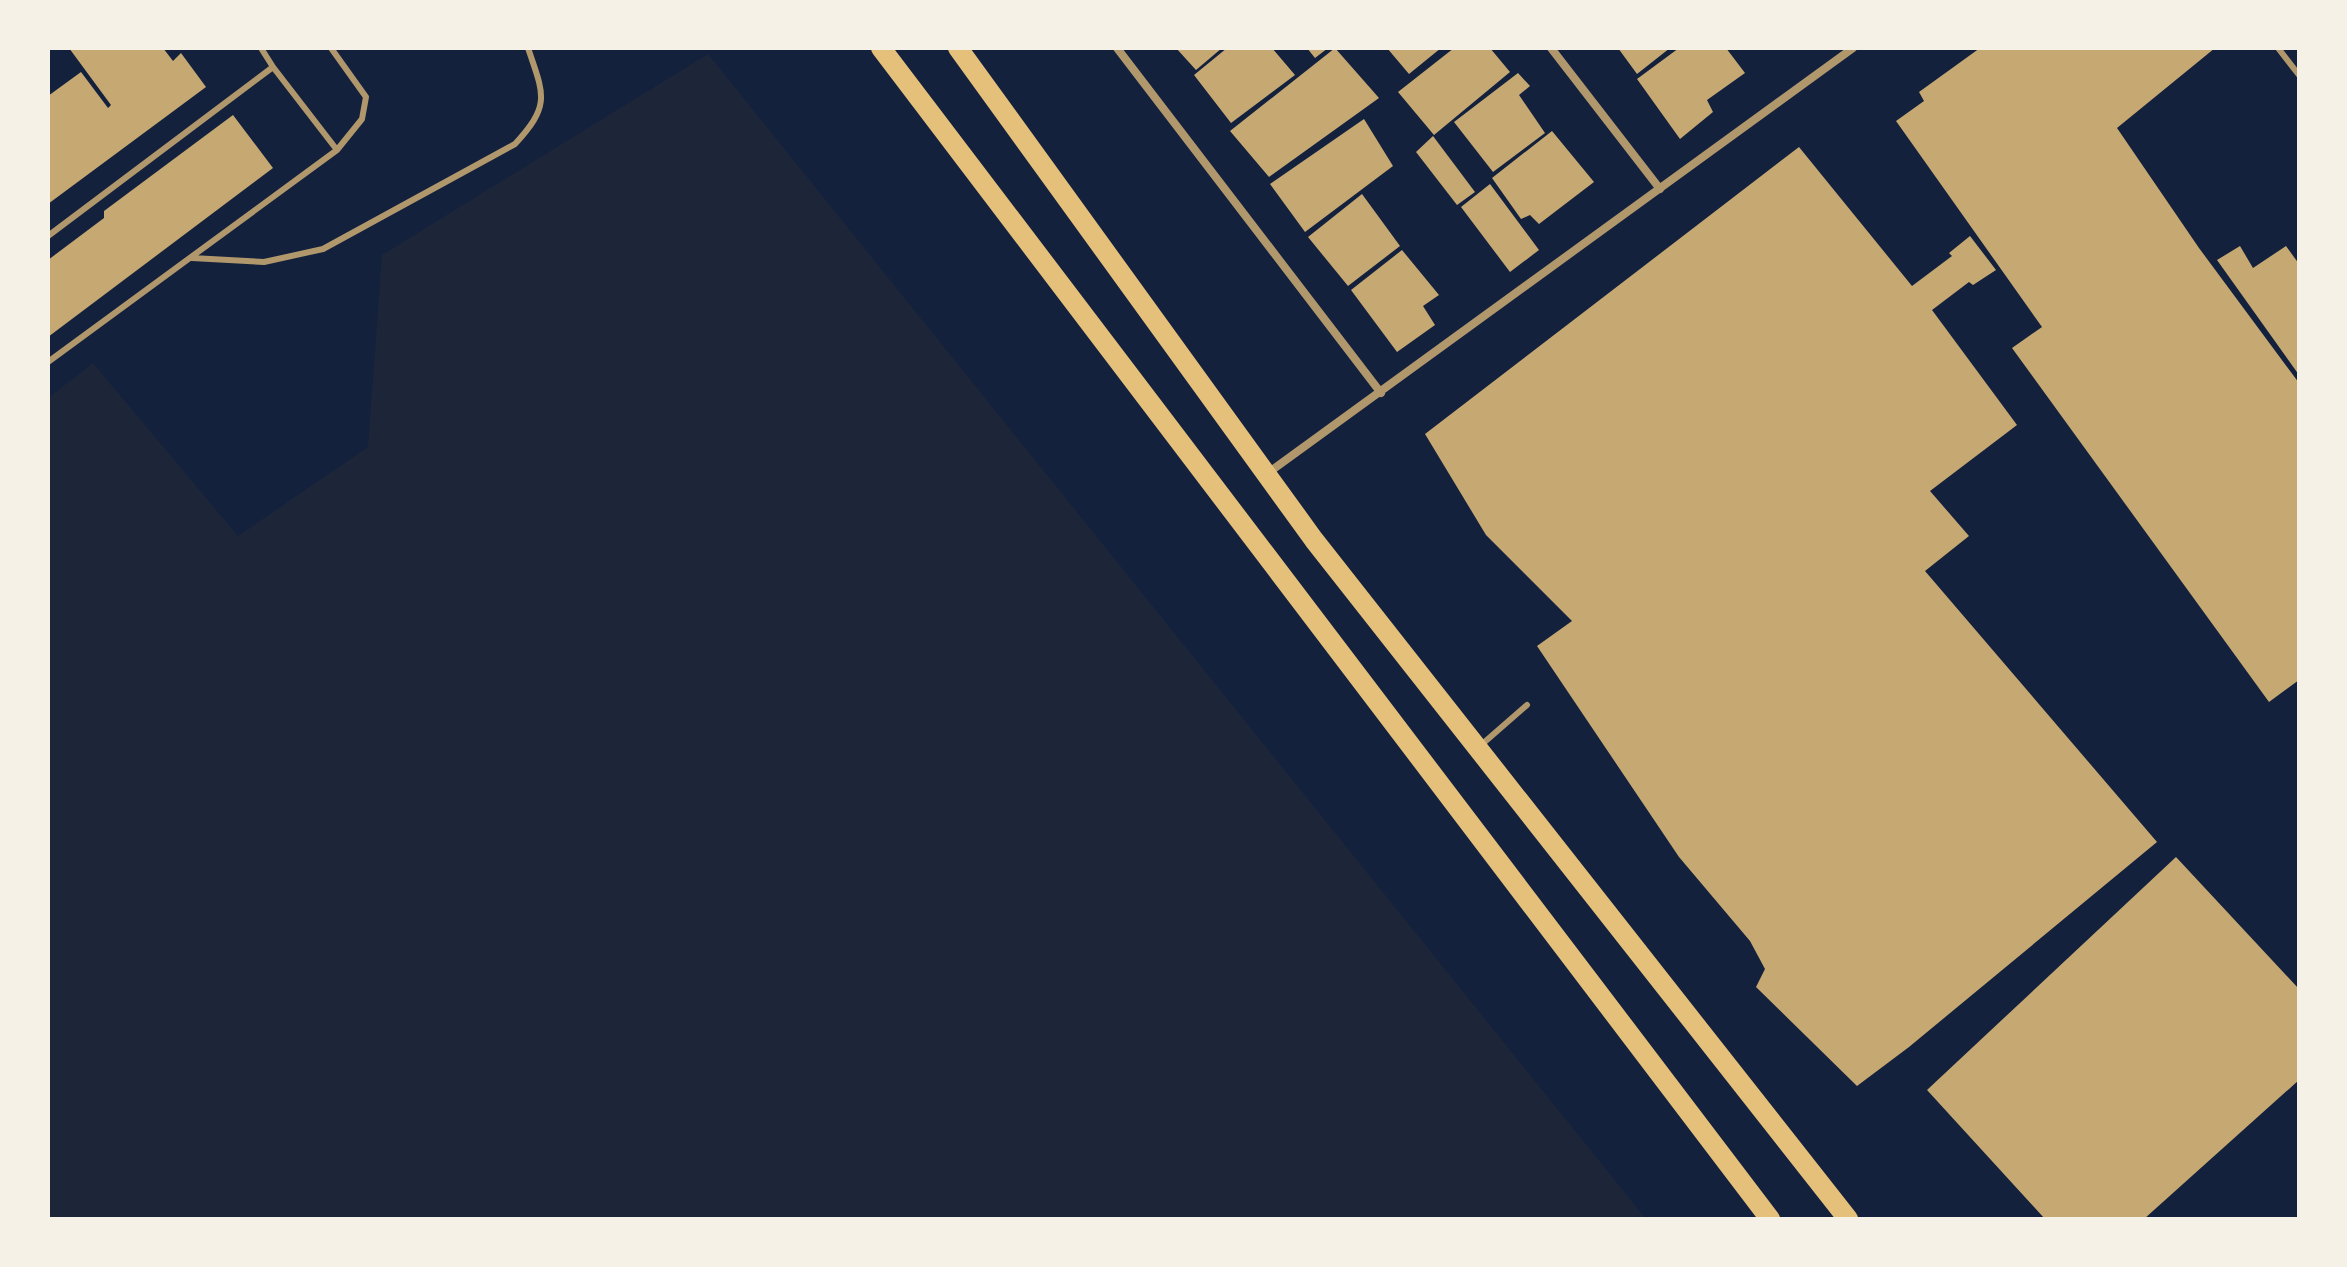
<svg xmlns="http://www.w3.org/2000/svg" width="2347" height="1267" font-family="Cabin,sans-serif">
<rect width="100%" height="100%" fill="#14213d"/>
<path fill="#1d2539" d="M708 54 1646 1219H48V398L93 363 238 536 368 447 382 255Z"/>
<path fill="#c6a872" d="M69 48H163L173 61 181 53 206 87 48 204V96L81 72 108 108 111 105Z
M1176 48H1222L1196 70Z
M1227 48H1272L1295 75 1231 123 1194 75Z
M1307 48H1328L1315 58Z
M1335 48 1379 98 1269 177 1230 131Z
M1387 48H1441L1409 74Z
M1454 48H1490L1510 72 1434 135 1398 92Z
M1618 48H1670L1637 74Z
M1679 48H1726L1745 73 1707 100 1713 112 1680 139 1637 79Z
M1980 48H2215L2117 128 2199 248 2299 383V680L2269 702 2012 348 2042 327 1896 121 1924 101 1919 92Z
M1518 73 1530 86 1519 95 1545 133 1493 172 1454 122Z
M233 115 273 168 48 337V260L104 218V211Z
M1364 119 1393 166 1305 232 1270 184Z
M1552 131 1594 182 1539 224 1530 215 1521 219 1492 178Z
M1433 136 1475 192 1457 205 1416 152Z
M1799 147 1912 286 1952 256 1949 253 1970 236 1996 270 1973 285 1969 282 1932 310 2017 425 1930 491 1969 536 1925 571 2157 842 1909 1047 1857 1086 1756 987 1765 969 1750 941 1679 857 1537 646 1572 621 1486 535 1425 434Z
M1490 184 1539 250 1510 272 1461 207Z
M1362 194 1400 246 1348 286 1308 237Z
M2240 246 2253 268 2286 246 2299 264V375L2217 260Z
M1402 250 1439 295 1423 306 1435 325 1397 352 1351 290Z
M2176 857 2299 989V1080L2144 1219H2045L1927 1090Z"/>
<g fill="none" stroke-linecap="round" stroke-linejoin="round">
<path stroke="#b1986c" stroke-width="6" d="M261 48 273 67
M2278 48 2299 75
M48 236 273 67 337 150
M192 258 264 262 323 249 515 144C551 105 544 95 528 48
M48 362 337 150 362 119 366 97 331 48
M1480 746 1527 705"/>
<path stroke="#b1986c" stroke-width="8" d="M1117 48 1381 393
M1551 48 1660 189
M1268 473 1853 48"/>
<path stroke="#e5c07b" stroke-width="20" d="M881 48 1770 1219
M958 48 1314 540 1848 1219"/>
</g>
<rect width="2347" height="1267" fill="none" stroke="#f6f1e7" stroke-width="100"/>
</svg>
